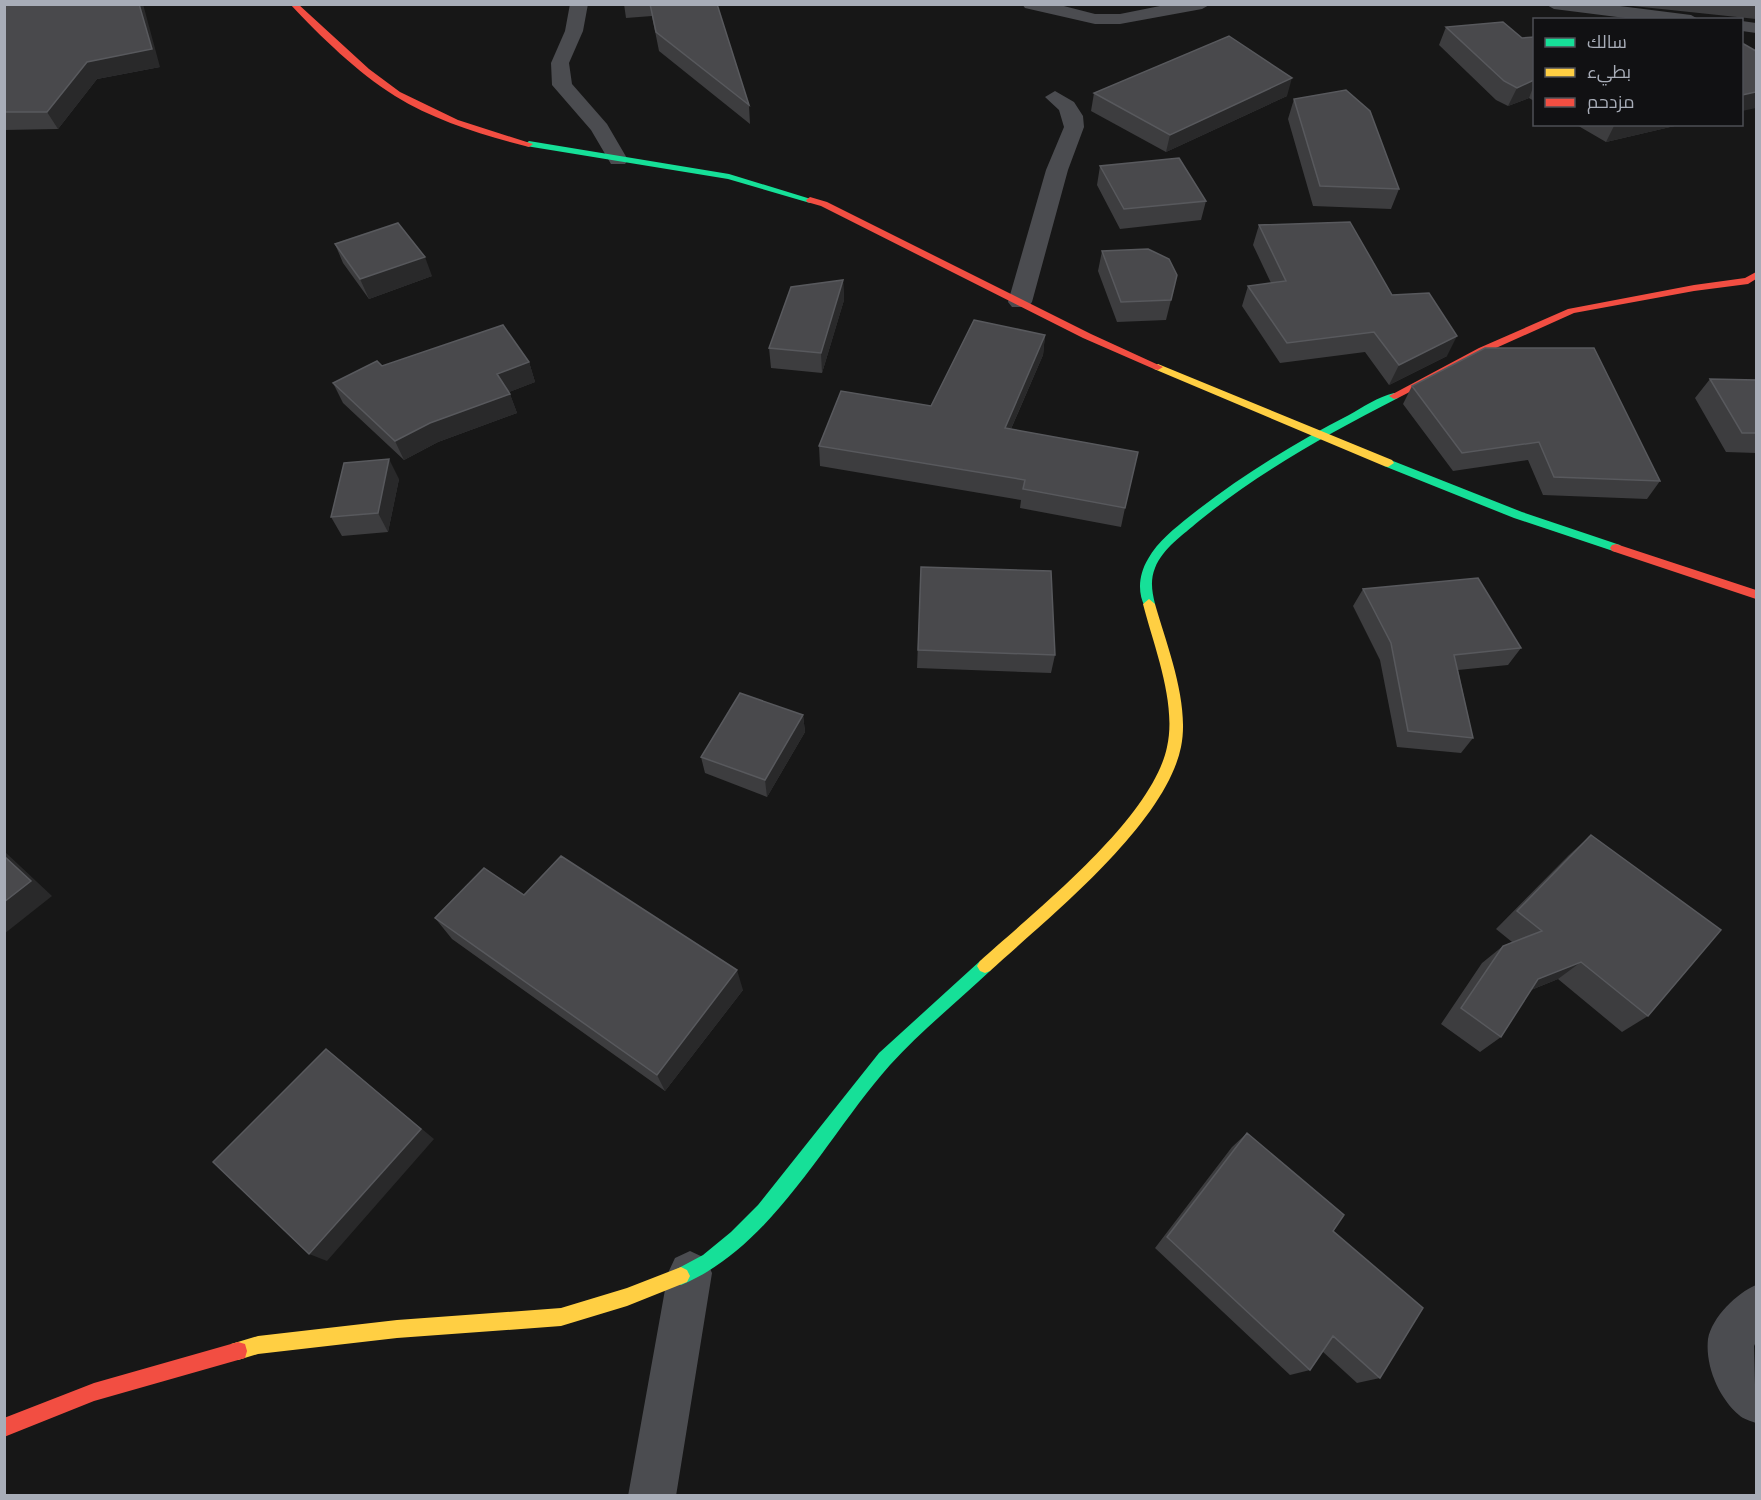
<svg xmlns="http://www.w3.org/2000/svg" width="1761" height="1500" font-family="Montserrat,Cairo,sans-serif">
<rect width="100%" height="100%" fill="#171717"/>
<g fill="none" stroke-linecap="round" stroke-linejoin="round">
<path fill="#4b4c50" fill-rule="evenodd" d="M570 4H588L583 31 569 63 572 84 607 124 628 160 625 164H611L591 130 552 85 551 63 565 31Z
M1022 4H1056L1095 14H1120L1170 4H1211L1202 9 1120 24H1095L1025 8Z
M1545 4H1604L1691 15 1700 20H1641L1554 9Z
M1742 21 1756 23V33L1742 31Z
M1055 91 1074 102 1083 116 1084 127 1068 170 1032 302 1028 307H1012L1008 302 1046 170 1064 127 1059 110 1045 97Z
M690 1251 705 1258 712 1273 676 1496H628L668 1273 675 1258Z
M1756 1285V1342L1754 1346 1756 1423C1751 1421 1743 1419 1739 1415 1719 1398 1705 1366 1708 1339 1712 1317 1737 1293 1756 1285Z"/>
<path fill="#16e098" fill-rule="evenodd" d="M529 141 729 174 814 200 810 203 728 179 526 146 525 144Z
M1394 393 1398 394V398C1328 434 1259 472 1199 521 1183 535 1163 548 1155 568 1150 580 1152 592 1155 604L1153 607H1145C1137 592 1139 574 1148 559 1158 541 1174 529 1190 516 1239 477 1293 444 1349 415 1363 407 1378 397 1394 393Z
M1388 459 1522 512 1620 545 1622 548 1616 552 1514 518 1384 466V460Z
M985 959 990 961 993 966 990 971C957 1002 921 1031 890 1065 826 1137 773 1247 681 1285L675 1282 672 1276 675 1270 703 1255 731 1232 758 1205 879 1053 980 961Z"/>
<path fill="#ffcf43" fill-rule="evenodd" d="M1158 364 1392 460 1394 463 1388 467 1384 466 1154 369 1153 367Z
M1149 599 1155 604C1167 646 1190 703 1181 747 1165 825 1048 918 990 971L985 973 980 971 977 966 980 961C1034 912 1152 819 1167 747 1177 703 1154 647 1143 604Z
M681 1267 687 1270 690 1276 687 1282 627 1306 561 1326 397 1338 258 1354 238 1360 231 1358 229 1351 231 1344 258 1336 397 1320 561 1308 627 1288Z"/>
<path fill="#f24e42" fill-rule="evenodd" d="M290 4H298L369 69 400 92 458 120 533 144 529 147C483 135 435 121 395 96 357 72 321 37 290 4Z
M810 197 827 202 1091 334 1163 367 1158 370 1154 369 1083 338 821 206 807 202 806 200Z
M1756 272V279L1748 284 1694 291 1574 313 1487 352 1398 398 1394 399 1389 396 1479 348 1568 309 1694 285 1745 278Z
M1616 544 1756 590V599L1612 551 1610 548 1612 545Z
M238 1342 245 1344 247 1351 245 1358 238 1360 94 1401 4 1437V1418L94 1383Z"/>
</g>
<path fill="#3d3d3f" d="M4 4 160 67 97 79 58 129 4 130Z
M624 4H717L749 105 750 124 659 51 652 16 626 18Z
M1614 4H1756V19Z
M1446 27 1522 38 1534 37V101L1529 98 1508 106 1496 100 1439 45Z
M1094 93 1287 96 1166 152 1091 111Z
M1294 99 1399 189 1391 209 1313 206 1288 119Z
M1575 124H1683L1606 142Z
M1100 166 1206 201 1201 220 1120 229 1097 185Z
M1259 225 1392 295 1447 356 1389 385 1365 352 1280 363 1242 306 1248 286 1271 283 1253 245Z
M335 244 432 276 369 299 343 263Z
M1102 251 1171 300 1166 320 1117 322 1098 271Z
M843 280 844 300 822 373 771 368 769 348Z
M1045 335 1043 355 1011 429 1125 508 1121 527 1020 508 1021 500 820 466 819 446 931 406Z
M529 362 535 382 509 392 517 413 438 442 404 460 343 403 333 383 382 366Z
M1710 379 1756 380V453L1726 452 1695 398Z
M1412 386 1660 481 1647 499 1543 495 1528 460 1453 471 1403 404Z
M399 479 388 532 342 536 331 517Z
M921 567 1055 655 1051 673 917 668Z
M1363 589 1521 648 1508 665 1458 670 1473 738 1461 753 1397 747 1380 660 1353 606Z
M803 715 805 732 767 797 705 773 701 757Z
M1591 835 1648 1016 1622 1032 1558 979 1531 990 1501 1037 1480 1052 1441 1024 1482 963 1503 946 1512 942 1496 929 1569 855Z
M524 895 743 990 665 1091 452 939 435 918Z
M1247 1133 1333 1231 1380 1378 1357 1383 1322 1351 1310 1370 1290 1375 1155 1248 1232 1147Z"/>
<path fill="#29292a" d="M139 4H143L160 67 97 79 58 129 47 112 87 62Z
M1292 78 1287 96 1166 152 1170 135Z
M1534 80V85L1529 98 1508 106 1517 88Z
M1756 92V108L1742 111V95Z
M1615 124H1683L1606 142Z
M425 257 432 276 369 299 360 279Z
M843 280 844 300 822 373 821 353Z
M1045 335 1043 355 1003 447 1005 428Z
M1457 336 1447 356 1389 385 1399 365Z
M529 362 535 382 504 394 497 374Z
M510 394 517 413 438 442 404 460 395 441 430 423Z
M389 459 399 479 388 532 378 513Z
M803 715 805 732 767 797 765 780Z
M4 851 52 896 4 934Z
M1581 962 1558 979 1516 996 1538 979Z
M737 970 743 990 665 1091 657 1075Z
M326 1049 434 1139 327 1261 309 1254Z"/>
<path fill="#49494c" stroke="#58595d" stroke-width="1.5" d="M4 4H139L152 49 87 62 47 112H4Z
M650 4H717L749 105 656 32Z
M1503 22 1522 38 1534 37V80L1517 88 1504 81 1446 27Z
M1229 36 1292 78 1170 135 1094 93Z
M1742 43 1756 51V92L1742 95Z
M1346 90 1370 111 1399 189 1320 186 1294 99Z
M1179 158 1206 201 1124 209 1100 166Z
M1350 222 1392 295 1429 293 1457 336 1399 365 1374 332 1287 343 1248 286 1286 281 1259 225Z
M398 223 425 257 360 279 335 244Z
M1148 249 1169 259 1177 275 1171 300 1121 302 1102 251Z
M843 280 821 353 769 348 791 287Z
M974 320 1045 335 1005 428 1138 452 1125 508 1023 489 1025 480 819 446 841 391 931 406Z
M503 325 529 362 497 374 510 394 430 423 395 441 333 383 377 361 382 366Z
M1485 348H1594L1660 481 1554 477 1539 442 1462 453 1412 386Z
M1710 379 1756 380V433H1742Z
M389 459 378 513 331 517 344 463Z
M921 567 1051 571 1055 655 918 650Z
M1478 578 1521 648 1454 655 1473 738 1408 731 1391 643 1363 589Z
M740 693 803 715 765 780 701 757Z
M1591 835 1721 930 1648 1016 1581 962 1538 979 1501 1037 1461 1008 1503 946 1542 931 1517 911Z
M4 856 31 881 4 902Z
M561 856 737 970 657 1075 435 918 484 868 524 895Z
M326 1049 421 1129 309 1254 213 1162Z
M1247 1133 1344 1215 1333 1231 1423 1308 1380 1378 1333 1336 1310 1370 1167 1237Z"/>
<rect width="1761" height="1500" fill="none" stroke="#a8adb8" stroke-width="12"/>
<rect x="1533" y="18" width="210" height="108" fill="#111113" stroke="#4d4f55" stroke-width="1.5"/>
<rect x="1545" y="38" width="30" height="9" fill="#16e098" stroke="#4d4f55" stroke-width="1.5"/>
<text x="1587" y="48" font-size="18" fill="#a8adb8">سالك</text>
<rect x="1545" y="68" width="30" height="9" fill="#ffcf43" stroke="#4d4f55" stroke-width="1.5"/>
<text x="1587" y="78" font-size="18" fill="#a8adb8">بطيء</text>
<rect x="1545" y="98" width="30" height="9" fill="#f24e42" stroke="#4d4f55" stroke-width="1.5"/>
<text x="1587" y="108" font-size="18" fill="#a8adb8">مزدحم</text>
</svg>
